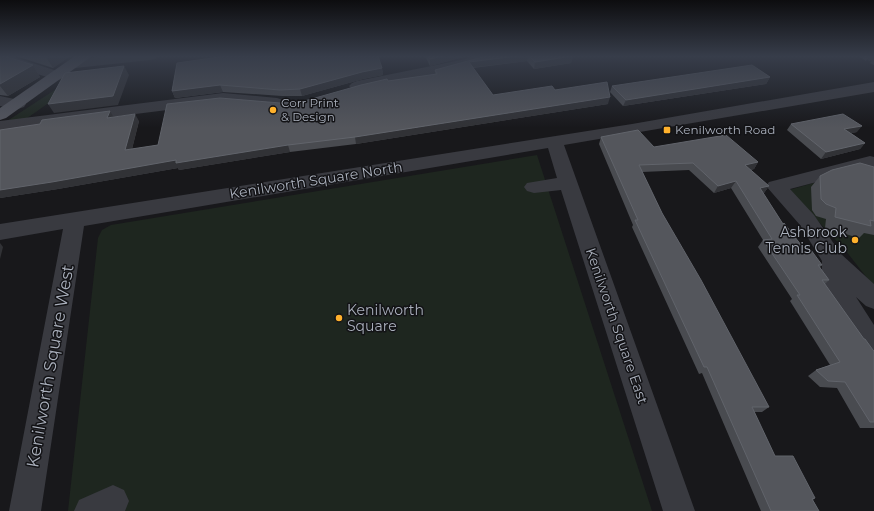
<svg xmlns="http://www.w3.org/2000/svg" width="874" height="511" font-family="Montserrat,sans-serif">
<rect width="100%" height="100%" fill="#18181b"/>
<path fill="#1e261f" d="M67 82 50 102 23 121 4 123Z
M537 155 652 511H68L98 238 102 230 111 225Z
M831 178 874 188V287L846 251 789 190Z"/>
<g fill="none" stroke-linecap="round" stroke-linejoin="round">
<path fill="#393a40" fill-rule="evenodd" d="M0 56H11L63 73 65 76 63 79 58 80 53 79 0 62Z
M108 56H157L155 59 150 60 75 68 70 67 68 64 70 61 75 60Z
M475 56H495L493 59 475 66 357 91 352 89 349 86 352 83 357 81 466 59Z
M864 56H874V62L869 61Z
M874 82V92L564 145 695 511H663L561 190 534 193 527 191 524 187 527 183 557 178 548 148 84 226 41 511H9L63 229 0 240V224L632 124Z
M223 93 277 98 283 100 285 103 283 106 277 108 223 103 0 131V121Z
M0 96 24 101 26 104 24 107 18 109 0 106Z
M870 156 874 157V167L790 189 814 215 841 254 874 284V309L866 306 856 297 874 325V358L865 355 825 285 822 279V261L800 225 766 186 769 182Z
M113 485 124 490 129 501 125 511H74L79 500Z"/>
<path fill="#55575f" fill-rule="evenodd" d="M75 56H92L6 118 0 120V108Z"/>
</g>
<path fill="#494b50" d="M0 56 33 65 40 77 8 96 0 95Z
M16 56H70L53 68Z
M425 56H467L430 66Z
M486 56H573L571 63 534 69 527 61 473 68 493 95 555 90 608 104 356 144 290 152 179 170 178 168 58 189 0 198V130L113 117 139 121 132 149 158 145 280 103 301 102 388 81 435 74V70Z
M859 56H869L866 61Z
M874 58V65L870 63Z
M177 63 382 68 383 75 363 79 302 96H282L223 92 175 98 172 91Z
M770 77 766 84 623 106 610 92 612 86Z
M791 124 857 132 851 133 865 143 860 149 821 159 787 130Z
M601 137 654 147 758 162 754 169 751 170 769 186 764 193H763L783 224 805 250 822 265 820 267 829 280 825 284 864 339 873 350 874 351V428H860L837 388 820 387 808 376 816 370 830 365 790 301 792 299 758 247 763 240 731 188 714 193 689 170 642 172 662 213 769 407 762 412H754L775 456 815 498 813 500 819 511H761L702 373 699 374 632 227 633 225 599 144Z
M874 167V235L864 233 859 238 825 228 826 219 816 216 812 210 811 187 820 176Z"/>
<path fill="#313236" d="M47 56H70L53 68 46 57Z
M442 56H467L430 66V59Z
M517 56H528L527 61 468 68 469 62Z
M573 56 571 63 534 69 535 62Z
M33 65 40 77 8 96 0 86V84Z
M124 66 129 75 118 105 54 113 48 104Z
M382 68 383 75 363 79 302 96 300 89 362 72Z
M770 77 766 84 623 106 626 100Z
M220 85 223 92 175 98 172 91Z
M610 97 608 104 356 144 355 137Z
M110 111 114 118H107Z
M135 114 139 121 130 157 125 150Z
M862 126 857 132 839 136 844 129Z
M865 143 860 149 821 159 826 152Z
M288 145 290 152 179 170 178 168 58 189 0 198V190L176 160Z
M758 162 754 169 741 172 745 165Z
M736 181 731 188 714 193 718 186Z
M769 186 764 193 755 195 760 188Z
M0 243 3 247 0 259Z"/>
<path fill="#54565c" stroke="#61646b" d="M0 56H4L33 65 0 84Z
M226 56H378L382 68 362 72 300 89 280 90 220 85 172 91 177 63Z
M428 56H442L430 59Z
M486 56H517L469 62 493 95 552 86 555 90 607 82 610 97 355 137 288 145 176 163V160L52 182 0 190V130L40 124 42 120 110 111 107 118 135 114 125 150 158 145 167 104 220 98 280 103 301 102 361 85 387 79 388 81 437 74 435 70Z
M529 56H572L535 62Z
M752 65 770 77 626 100 612 86Z
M124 66 113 96 48 104 65 73Z
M843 114 862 126 844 129 865 143 826 152 791 124Z
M638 130 654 147 726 135 758 162 745 165 769 186 760 188 783 224 784 223 805 250H811L822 265H818L829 280H822L864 339H865L873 350 874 351V422H870L845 382 828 381 816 370 840 362 797 295H800L763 240 772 239 736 181 718 186 693 163 639 165 662 213 701 280 769 407H752L775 456H793L815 498 812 499 819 511H771L707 367H704L635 220H638L601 137Z
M860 163 874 167V221L870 220 871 226 835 217 836 208 826 204 821 199 820 176 832 170Z"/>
<linearGradient id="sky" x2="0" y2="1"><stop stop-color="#0d0d0f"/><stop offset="0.44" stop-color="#373d4a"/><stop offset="1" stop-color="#373d4a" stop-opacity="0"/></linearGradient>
<rect width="874" height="128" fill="url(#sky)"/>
<g fill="#ffb12c" stroke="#131316" stroke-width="1.5">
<circle cx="273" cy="110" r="4"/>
<rect x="663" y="126" width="8" height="8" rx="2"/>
<circle cx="855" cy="240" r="4"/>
<circle cx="339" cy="318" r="4"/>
</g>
<g text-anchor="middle" stroke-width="3" stroke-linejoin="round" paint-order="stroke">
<g font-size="12" fill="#aab0bc" stroke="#131316" text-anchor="start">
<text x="281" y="107">Corr Print<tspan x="281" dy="14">&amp; Design</tspan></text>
<text x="675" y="134">Kenilworth Road</text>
</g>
<g font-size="14" fill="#aab0bc" stroke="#131316">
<text transform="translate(316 180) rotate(-9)" y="5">Kenilworth Square North</text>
<text transform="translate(617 326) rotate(71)" y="5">Kenilworth Square East</text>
</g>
<g font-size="14" fill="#aab0bc" stroke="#131316" text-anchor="end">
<text x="847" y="237">Ashbrook<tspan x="847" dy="16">Tennis Club</tspan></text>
<text x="347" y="315" text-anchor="start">Kenilworth<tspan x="347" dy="16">Square</tspan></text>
</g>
<g font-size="17" fill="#aab0bc" stroke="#131316">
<text transform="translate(50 366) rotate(-80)" y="6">Kenilworth Square West</text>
</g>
</g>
</svg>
